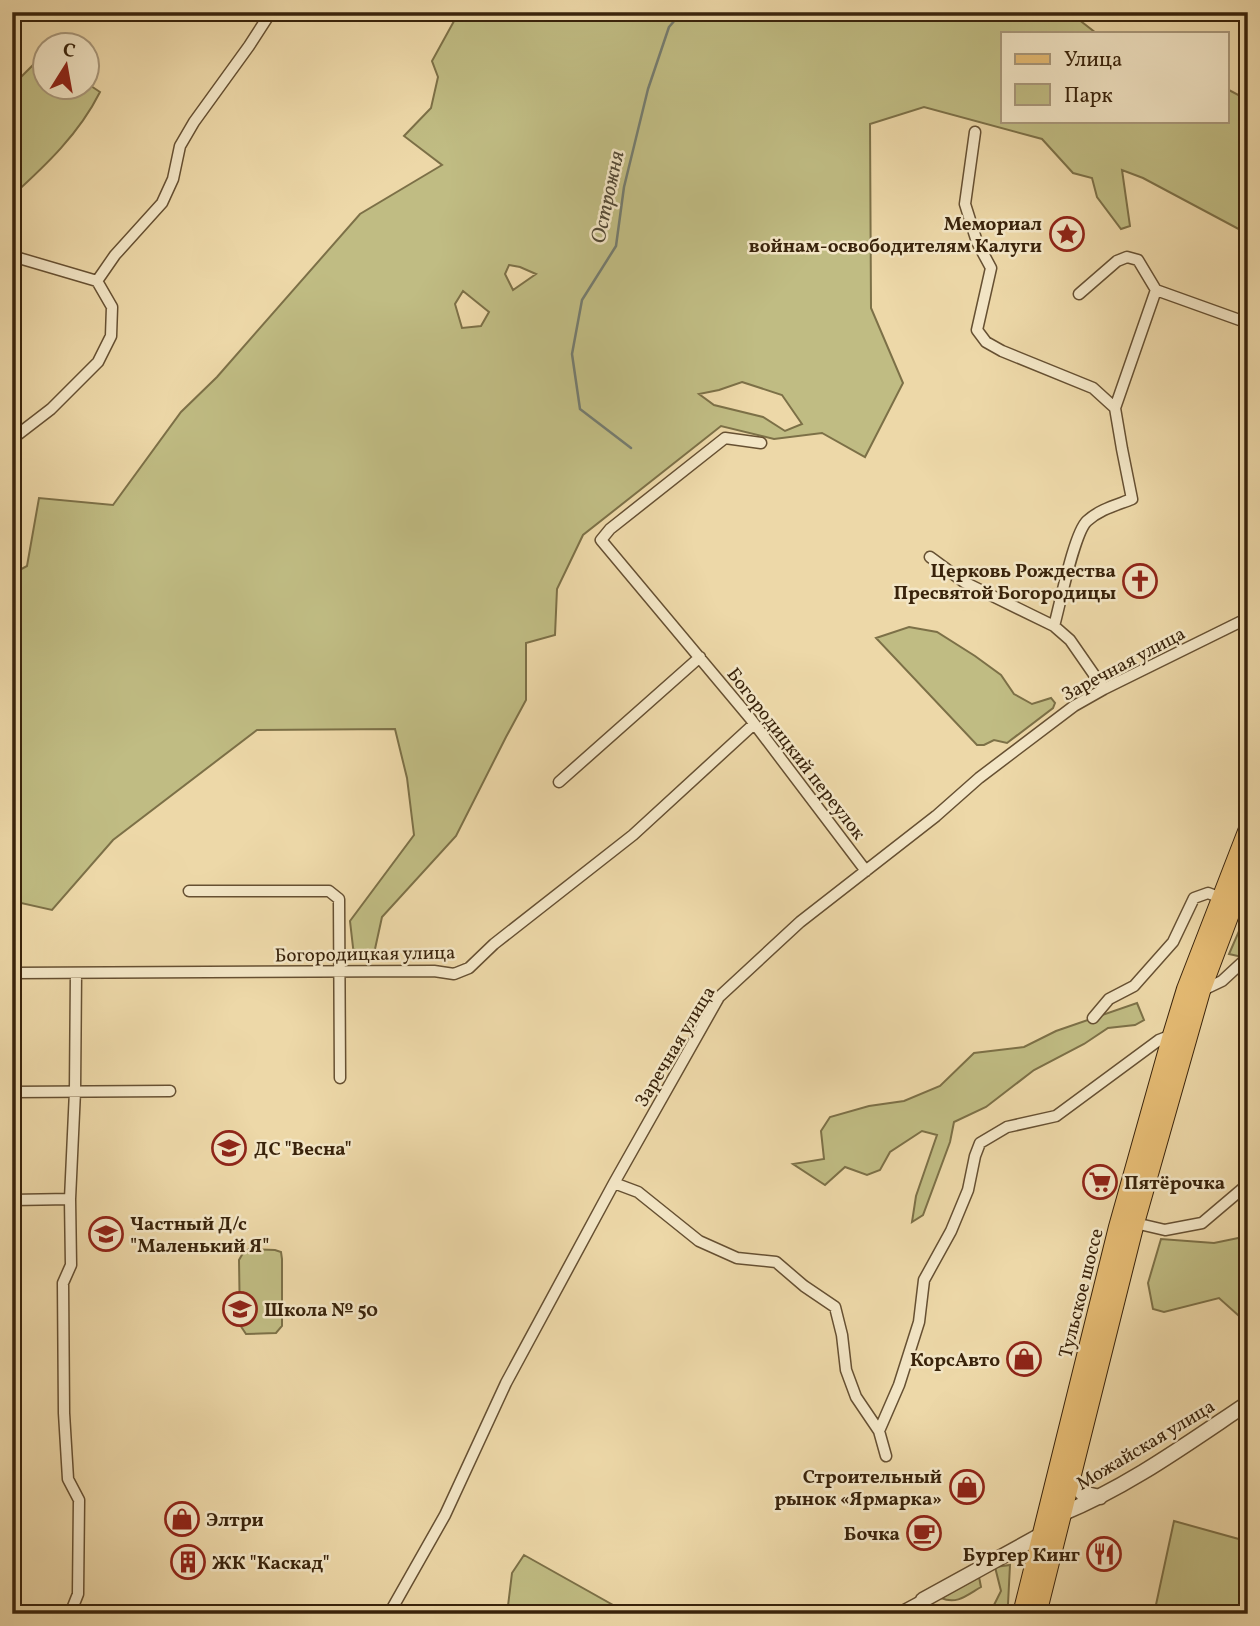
<svg xmlns="http://www.w3.org/2000/svg" width="1260" height="1626" font-family="Vollkorn,serif">
<rect width="100%" height="100%" fill="#edd8a8"/>
<filter id="stains"><feTurbulence type="fractalNoise" baseFrequency=".00286" numOctaves="4"/><feColorMatrix values="0 0 0 0 .2 0 0 0 0 .09 0 0 0 0 .02 0 0 0 .5 -.17"/></filter>
<radialGradient id="worn" r=".72"><stop offset=".6" stop-color="#630" stop-opacity="0"/><stop offset="1" stop-color="#630" stop-opacity=".3"/></radialGradient>
<path fill="#c0bc83" stroke="#7c7047" stroke-width="2" fill-rule="evenodd" d="M459 12H1069L1096 33H1003V121H1227V89L1248 100V234L1143 178 1122 170 1130 226 1121 229 1097 197 1092 178 1073 173 1042 139 924 107 870 124 871 308 903 383 865 457 822 433 774 439 721 426 583 535 557 589 555 635 526 643V700L506 737 456 836 382 917 375 949 367 958 354 956 350 921 414 835 407 778 395 729 257 730 113 840 52 910 12 901V574L27 566 39 498 113 505 181 412 217 377 360 214 442 165 404 136 431 108 438 77 432 61ZM509 265 520 267 536 274 513 290 505 274ZM463 291 489 312 481 326 462 328 455 304ZM742 382 782 395 802 424 785 431 763 417 714 405 699 394 719 390Z
M43 55 45 57 46 88H88V84L100 92C79 134 46 165 12 196V86Z
M909 627 937 632 975 656 1001 675 1014 694 1032 704 1051 698 1055 703 1053 708 1007 743 994 740 984 745H977L876 638Z
M1248 922V952L1242 957 1229 954 1239 931Z
M1137 1003 1144 1020 1135 1025 1108 1028 1084 1044 1034 1070 986 1107 954 1122 950 1142 923 1215 912 1222 916 1196 937 1135 922 1131 890 1152 880 1170 867 1175 845 1167 825 1185 793 1164 824 1159 821 1131 830 1117 869 1106 904 1101 940 1086 974 1053 1024 1047 1056 1031Z
M1248 1236V1324L1219 1298 1164 1312 1153 1309 1148 1283 1161 1239 1214 1243Z
M249 1249 275 1250 281 1252 282 1259V1326L276 1333 246 1334 240 1325 239 1260 243 1253Z
M1174 1521 1246 1541 1248 1537V1614H1154Z
M524 1555 629 1614H507L512 1573Z
M1010 1565 1008 1604 1005 1614H979L994 1605 1001 1591 995 1567Z
M979 1577 981 1587C967 1595 957 1605 941 1598Z"/>
<g fill="none" stroke-linecap="round" stroke-linejoin="round">
<path stroke="#757c6f" stroke-width="2.5" d="M631 448 580 409 572 354 582 300 616 246 624 187 648 89 669 27 682 12"/>
<g stroke="#665032" stroke-width="13">
<path id="minor" d="M975 132 965 204 977 242 991 268 977 330 986 342 1002 351 1093 388 1115 408 1156 290 1138 260 1127 257 1117 261 1079 294
M12 256 97 281 112 307 111 336 98 362 51 409 12 439
M97 281 115 255 162 203 173 179 180 146 194 122 249 46 271 12
M1156 290 1248 323
M761 443 725 438 610 529 601 540 750 718 866 871
M930 557 964 582 1054 626 1070 640 1104 689
M1054 626C1060 605 1074 533 1087 521 1100 509 1117 505 1132 499L1122 449 1115 408
M559 782 700 657
M189 891H329L339 899 340 1078
M12 973 434 971 454 974 469 968 494 944 633 835 754 724
M1201 991 1222 981 1248 957
M1093 1018 1109 999 1134 986 1173 942 1194 898 1208 893 1221 898
M12 1092 170 1091
M614 1183 638 1192 699 1241 737 1258 776 1262 804 1286 835 1307 842 1335 846 1370 856 1397 879 1431 886 1456
M12 1200 70 1199
M1135 1223 1165 1230 1202 1223 1248 1184
M879 1431 899 1385 919 1322 924 1280 951 1231 968 1190 975 1156 980 1143 1007 1127 1056 1116 1159 1040 1172 1035
M70 1614 78 1594 79 1500 68 1479 64 1413 63 1283 71 1265 70 1199 75 1091 76 973
M389 1614 445 1515 506 1383 614 1183 719 997 800 922 936 816 979 778 1074 706 1104 689 1248 618
M897 1614 923 1600"/>
</g>
<g stroke="#665032" stroke-width="17">
<path id="tertiary" d="M1071 1475 1082 1493 1100 1497
M1061 1514C1128 1487 1188 1443 1248 1403
M920 1614 923 1600 1041 1535"/>
</g>
<g stroke="#39230b" stroke-width="20">
<path id="primary" d="M1022 1614 1118 1227 1172 1035 1186 989 1248 829
M1037 1614 1135 1223 1201 991 1248 866"/>
</g>
<use href="#minor" stroke="#f3e6c6" stroke-width="10"/>
<use href="#tertiary" stroke="#f3e6c6" stroke-width="14"/>
<use href="#primary" stroke="#e6bc74" stroke-width="18"/>
</g>
<defs>
<g id="sight-ring" transform="scale(1.75)"><circle r="9.5" fill="#f3e6c6" stroke="#8f2418" stroke-width="1.5"/><path d="M0-6L1.8-2.2L6-1.7L2.9 1.2L3.7 5.4L0 3.3L-3.7 5.4L-2.9 1.2L-6-1.7L-1.8-2.2Z" fill="#8f2418"/></g>
<g id="church-ring" transform="scale(1.75)"><circle r="9.5" fill="#f3e6c6" stroke="#8f2418" stroke-width="1.5"/><path d="M-1.2-6h2.4v3.5h3.3v2.4h-3.3V6h-2.4V-.1h-3.3v-2.4h3.3Z" fill="#8f2418"/></g>
<g id="school-ring" transform="scale(1.75)"><circle r="9.5" fill="#f3e6c6" stroke="#8f2418" stroke-width="1.5"/><path d="M0-5L7-2L0 1L-7-2ZM-4 1L0 2.5L4 1V4Q0 6-4 4Z" fill="#8f2418"/></g>
<g id="supermarket-ring" transform="scale(1.75)"><circle r="9.5" fill="#f3e6c6" stroke="#8f2418" stroke-width="1.5"/><path d="M-6-5.5h2.5l.6 2H6L4.5 2H-2.5L-4.4-4H-6ZM-1.5 3.2a1.3 1.3 0 1 0 .1 0ZM3 3.2a1.3 1.3 0 1 0 .1 0Z" fill="#8f2418"/></g>
<g id="shop-ring" transform="scale(1.75)"><circle r="9.5" fill="#f3e6c6" stroke="#8f2418" stroke-width="1.5"/><path d="M-5-2.5h2.3a2.7 3.5 0 0 1 5.4 0H5L5.5 6h-11ZM-1.5-2.5h3a1.5 2.3 0 0 0-3 0Z" fill="#8f2418"/></g>
<g id="cafe-ring" transform="scale(1.75)"><circle r="9.5" fill="#f3e6c6" stroke="#8f2418" stroke-width="1.5"/><path d="M-5.5-4.5H6V0H3Q3 3.5 0 3.5H-2.5Q-5.5 3.5-5.5 0ZM3-3.2v2h1.7v-2ZM-6 4.5H4V6H-6Z" fill="#8f2418"/></g>
<g id="restaurant-ring" transform="scale(1.75)"><circle r="9.5" fill="#f3e6c6" stroke="#8f2418" stroke-width="1.5"/><path d="M-5-6h1v4h1v-4h1v4h1v-4h1v5L-1.5 .5V6h-2V.5L-5-1ZM5-6V6H3V1.5H1.5Q1.5-4 5-6Z" fill="#8f2418"/></g>
<g id="building-ring" transform="scale(1.75)"><circle r="9.5" fill="#f3e6c6" stroke="#8f2418" stroke-width="1.5"/><path d="M-4-6H4V6H1V3H-1V6H-4ZM-2.5-4.3h1.7v1.8h-1.7ZM.8-4.3h1.7v1.8H.8ZM-2.5-1h1.7V.8h-1.7ZM.8-1h1.7V.8H.8Z" fill="#8f2418"/></g>
</defs>
<g fill-rule="evenodd">
<use href="#sight-ring" x="1067" y="234"/>
<use href="#church-ring" x="1140" y="581"/>
<use href="#school-ring" x="229" y="1148"/>
<use href="#supermarket-ring" x="1100" y="1182"/>
<use href="#school-ring" x="106" y="1234"/>
<use href="#school-ring" x="240" y="1309"/>
<use href="#shop-ring" x="1024" y="1359"/>
<use href="#shop-ring" x="967" y="1487"/>
<use href="#shop-ring" x="182" y="1519"/>
<use href="#cafe-ring" x="924" y="1533"/>
<use href="#restaurant-ring" x="1104" y="1554"/>
<use href="#building-ring" x="188" y="1562"/>
</g>
<g text-anchor="middle" stroke-width="5" stroke-linejoin="round" paint-order="stroke">
<g font-size="19" font-weight="bold" fill="#39230b" stroke="#f3e6c6" text-anchor="end">
<text x="1042" y="230">Мемориал<tspan x="1042" dy="22">войнам-освободителям Калуги</tspan></text>
<text x="1116" y="577">Церковь Рождества<tspan x="1116" dy="22">Пресвятой Богородицы</tspan></text>
<text x="254" y="1155" text-anchor="start">ДС "Весна"</text>
<text x="1124" y="1189" text-anchor="start">Пятёрочка</text>
<text x="130" y="1230" text-anchor="start">Частный Д/с<tspan x="130" dy="22">"Маленький Я"</tspan></text>
<text x="264" y="1316" text-anchor="start">Школа № 50</text>
<text x="1000" y="1366">КорсАвто</text>
<text x="942" y="1483">Строительный<tspan x="942" dy="22">рынок «Ярмарка»</tspan></text>
<text x="206" y="1526" text-anchor="start">Элтри</text>
<text x="900" y="1540">Бочка</text>
<text x="1080" y="1561">Бургер Кинг</text>
<text x="212" y="1569" text-anchor="start">ЖК "Каскад"</text>
</g>
<g font-size="19" fill="#39230b" stroke="#f3e6c6">
<text transform="translate(1123 663) rotate(-28)" y="7">Заречная улица</text>
<text transform="translate(797 753) rotate(52)" y="7">Богородицкий переулок</text>
<text transform="translate(365 953) rotate(-1)" y="7">Богородицкая улица</text>
<text transform="translate(674 1046) rotate(-59)" y="7">Заречная улица</text>
<text transform="translate(1080 1293) rotate(-76)" y="7">Тульское шоссе</text>
<text transform="translate(1145 1444) rotate(-31)" y="7">Можайская улица</text>
</g>
<g font-size="21" font-style="italic" fill="#524835" stroke="#f3e6c6">
<text transform="translate(607 197) rotate(-78)" y="7">Острожня</text>
</g>
</g>
<rect width="1260" height="1626" fill="none" stroke="#edd8a8" stroke-width="42"/>
<rect x="14" y="14" width="1232" height="1598" fill="none" stroke="#39230b" stroke-width="3.5"/>
<rect x="21" y="21" width="1218" height="1584" fill="none" stroke="#39230b" stroke-width="2"/>
<rect x="1001" y="32" width="228" height="91" fill="#f3e6c6" stroke="#a9987b" stroke-width="2"/>
<rect x="1015" y="54" width="35" height="10" fill="#e6bc74" stroke="#a9987b" stroke-width="2"/>
<text x="1064" y="66" font-size="21" fill="#39230b">Улица</text>
<rect x="1015" y="84" width="35" height="21" fill="#c0bc83" stroke="#a9987b" stroke-width="2"/>
<text x="1064" y="102" font-size="21" fill="#39230b">Парк</text>
<g transform="translate(66 66) rotate(11)"><circle r="33" fill="#f3e6c6" stroke="#a9987b" stroke-width="2"/>
<path d="M0-5L12 26L0 18L-12 26Z" fill="#8f2418"/>
<text y="-10" font-size="19" font-weight="bold" text-anchor="middle" fill="#39230b">С</text>
</g>
<rect width="100%" height="100%" filter="url(#stains)"/>
<rect width="100%" height="100%" fill="url(#worn)"/>
</svg>
